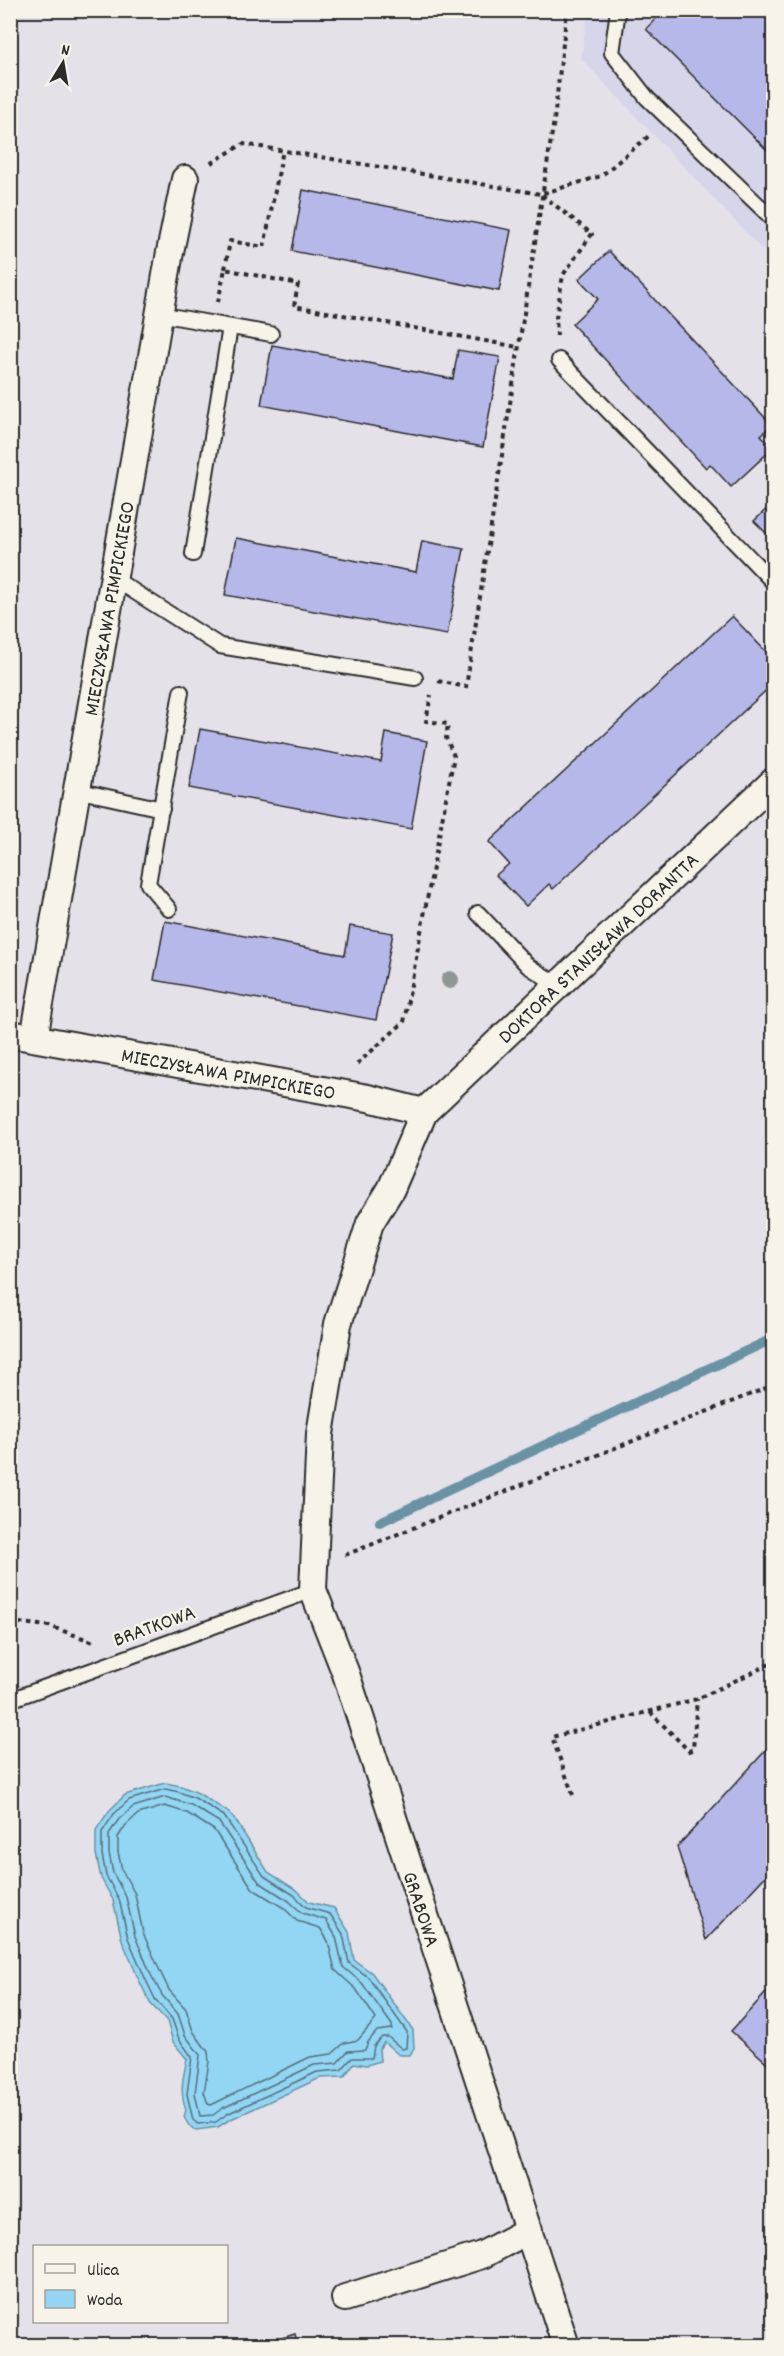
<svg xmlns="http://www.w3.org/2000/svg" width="784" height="2356" font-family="Dekko,sans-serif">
<rect width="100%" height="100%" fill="#e4e1e9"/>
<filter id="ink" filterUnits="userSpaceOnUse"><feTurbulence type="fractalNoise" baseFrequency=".0167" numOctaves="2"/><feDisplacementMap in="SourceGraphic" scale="12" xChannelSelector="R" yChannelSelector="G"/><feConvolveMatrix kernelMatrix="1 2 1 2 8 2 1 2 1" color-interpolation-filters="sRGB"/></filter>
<g filter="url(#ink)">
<path fill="#d6d5e9" d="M588 11H773V261L581 58Z"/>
<path fill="#92d6f4" stroke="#6992a4" stroke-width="1.5" d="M165 1783 181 1786 198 1793 228 1812 236 1821 268 1872 298 1891 309 1902 334 1908 349 1932 354 1960 372 1973 413 2030 414 2048 410 2055H399L384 2042 379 2049 380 2061 367 2065 354 2063 344 2077 320 2078 229 2120 218 2127 196 2130 188 2124 184 2117 186 2110C179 2091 183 2078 187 2059L173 2042 167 2021 150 2003 139 1980 122 1940 113 1900 101 1878 96 1854V1830L109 1811 125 1795Z"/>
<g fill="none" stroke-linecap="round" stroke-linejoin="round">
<path stroke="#546f7b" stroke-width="1.5" d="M165 1789 179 1792 195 1798 224 1816 264 1876 294 1895 306 1907 330 1914 343 1934 349 1963 368 1977 407 2032 406 2048 402 2049 388 2037H382L374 2046 372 2058H352L341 2070 317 2072 227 2114 216 2122 198 2124 193 2120 187 2094 192 2057 179 2039 172 2019 155 1999 145 1978 128 1938 119 1899 106 1876 102 1854V1832L114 1814 129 1800Z
M165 1797 191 1805 219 1822 259 1882 289 1901 302 1913 326 1920 336 1937 343 1967 362 1983 392 2025V2029L377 2031 368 2042 365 2050 348 2051 337 2063 314 2065 223 2108 213 2115 200 2116 195 2093 200 2055 185 2035 178 2014 162 1995 151 1975 135 1936 126 1897 113 1873 109 1853V1834L119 1819 133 1807Z
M165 1806 187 1813 214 1830 253 1889 284 1908 297 1921 320 1928 328 1941 335 1970 356 1989 376 2019 358 2040 344 2043 332 2054 310 2057 211 2105 208 2104 204 2092 209 2062 208 2052 193 2031 186 2009 169 1990 160 1971 143 1933 135 1894 122 1870 118 1852V1837L126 1825 138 1814Z"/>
<path stroke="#6992a4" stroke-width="10" d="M380 1522 774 1338"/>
</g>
<path fill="#b6b8ea" stroke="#2b2b2b" stroke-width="1.5" d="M664 10H774V157L646 29Z
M303 190 511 230 499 291 292 251Z
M609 251 772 425 761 435 773 448 731 487 710 464 706 468 572 324 598 299 579 279Z
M272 345 453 379 458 350 500 357 483 447 261 405Z
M774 502V541L754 521Z
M236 538 416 572 422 541 464 549 447 635 225 595Z
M732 616 774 660V683L553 889 549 884 526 906 496 875 509 864 489 842Z
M200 729 381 762 386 733 427 741 411 829 189 788Z
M165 921 345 955 350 926 393 933 376 1020 154 980Z
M767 1749 774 1754V1867L706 1940 677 1847Z
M774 1984V2069L731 2031Z
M295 2334 298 2346H256Z"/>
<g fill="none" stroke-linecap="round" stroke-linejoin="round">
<g stroke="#2b2b2b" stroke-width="18">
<path id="service" d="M618 10 612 53 647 98 774 220
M159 314 271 334
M559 360 774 583
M193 554 230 327
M113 578 220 646 415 678
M76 790 162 809
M169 909 148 884 181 692
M478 913 528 966 558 985
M10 1700 313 1590"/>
</g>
<g stroke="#2b2b2b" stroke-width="30">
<g id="minor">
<path id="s1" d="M10 1034 368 1098 424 1112"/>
<path id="s2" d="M34 1038 170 252 185 179"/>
<path d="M345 2298 482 2255 529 2230"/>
<path id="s3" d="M566 2346 346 1674 313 1590 320 1434 338 1324 370 1223 391 1189 424 1112 774 781"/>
</g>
</g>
<path stroke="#2b2b2b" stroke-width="4" stroke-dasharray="4.5 4.5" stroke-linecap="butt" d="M211 163 243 144 541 194 601 176 650 135
M542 195 592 234 563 275 556 318 557 336
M225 269 230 241 264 247 283 150
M218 302 225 269 298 284 294 306 518 347
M438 681 466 687 554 120 567 10
M357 1064 404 1022 454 756 446 738 448 724 426 721 431 695
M345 1555 774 1385
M10 1622 49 1626 94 1642
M650 1712 689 1751 693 1749 697 1699
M573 1795 552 1737 697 1699 774 1662"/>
<use href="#service" stroke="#f7f3e8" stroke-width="14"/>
<use href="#minor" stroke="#f7f3e8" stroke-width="26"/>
</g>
<circle fill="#8f9794" cx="450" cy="980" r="9"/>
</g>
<g text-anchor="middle" stroke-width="4.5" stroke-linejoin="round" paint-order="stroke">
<g font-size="21" fill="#2b2b2b" stroke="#f7f3e8">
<text dy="7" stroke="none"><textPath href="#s2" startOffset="436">MIECZYSŁAWA PIMPICKIEGO</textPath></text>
<text dy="7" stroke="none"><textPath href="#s3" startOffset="1534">DOKTORA STANISŁAWA DORANTTA</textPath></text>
<text dy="7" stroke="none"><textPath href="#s1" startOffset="222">MIECZYSŁAWA PIMPICKIEGO</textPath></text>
<text transform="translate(154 1625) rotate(-20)" y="7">BRATKOWA</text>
<text transform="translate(422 1909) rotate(72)" y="7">GRABOWA</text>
</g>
</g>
<rect width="784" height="2356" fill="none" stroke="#f7f3e8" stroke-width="36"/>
<rect x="18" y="18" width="748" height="2320" fill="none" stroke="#2b2b2b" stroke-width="2" filter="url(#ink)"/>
<rect x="33" y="2245" width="195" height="78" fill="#f7f3e8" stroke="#a5a39c" stroke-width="1.5"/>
<rect x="45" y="2264" width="30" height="9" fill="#f7f3e8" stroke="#a5a39c" stroke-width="1.5"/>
<text x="87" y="2275" font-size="18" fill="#2b2b2b">Ulica</text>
<rect x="45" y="2290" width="30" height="18" fill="#92d6f4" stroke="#a5a39c" stroke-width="1.5"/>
<text x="87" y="2305" font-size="18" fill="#2b2b2b">Woda</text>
<g transform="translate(63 63) rotate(11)" stroke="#f7f3e8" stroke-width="4.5" paint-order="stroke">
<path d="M0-4.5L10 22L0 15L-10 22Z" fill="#2b2b2b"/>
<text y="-9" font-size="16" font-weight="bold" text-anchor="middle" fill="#2b2b2b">N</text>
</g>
</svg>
